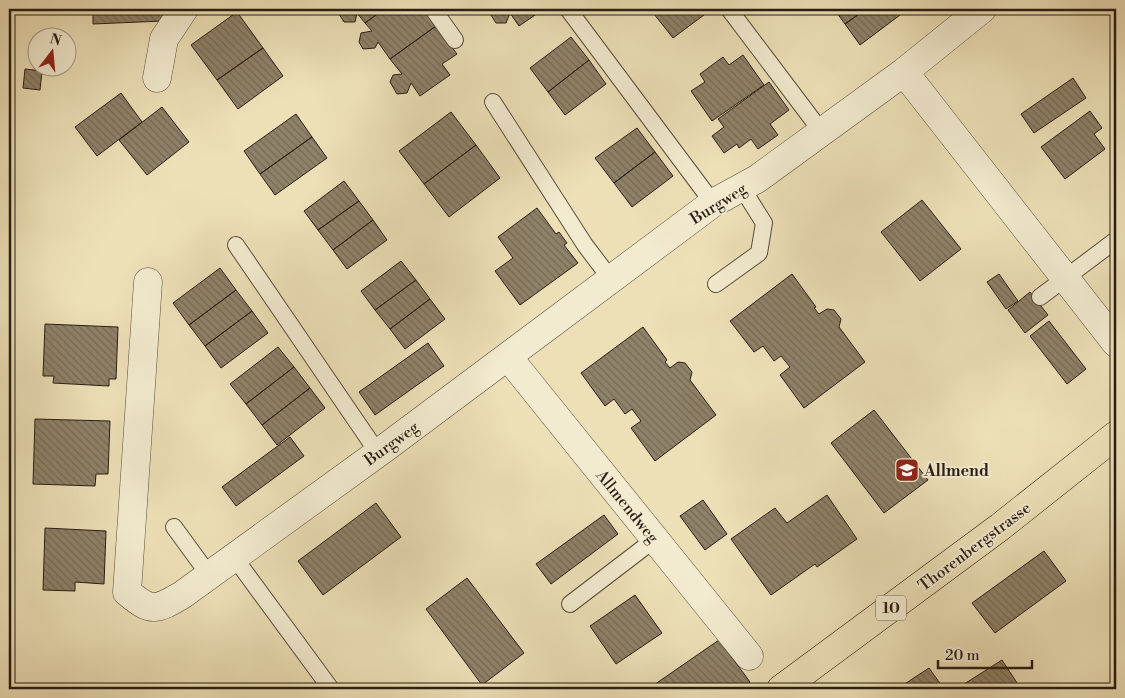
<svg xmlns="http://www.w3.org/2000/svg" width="1125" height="698" font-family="'Libre Bodoni',serif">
<defs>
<pattern id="building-back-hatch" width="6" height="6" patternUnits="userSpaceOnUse" patternTransform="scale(1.25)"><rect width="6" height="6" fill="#8f8269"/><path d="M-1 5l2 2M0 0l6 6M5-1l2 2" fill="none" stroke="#756a55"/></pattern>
</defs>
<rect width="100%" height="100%" fill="#ede0b7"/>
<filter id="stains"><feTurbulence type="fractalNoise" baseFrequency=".004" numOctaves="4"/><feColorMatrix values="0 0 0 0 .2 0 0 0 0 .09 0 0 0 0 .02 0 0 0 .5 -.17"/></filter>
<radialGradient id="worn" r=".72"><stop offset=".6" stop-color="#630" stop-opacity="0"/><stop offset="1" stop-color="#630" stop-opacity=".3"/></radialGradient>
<path fill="url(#building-back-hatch)" stroke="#291c14" d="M93 9H163V21L93 24Z
M341 9H384L365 23 357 13 355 22H344L339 14Z
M384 9H402L404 11 407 9H424L436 26 390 59 378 42 375 48 363 49 359 42 361 33 372 31 365 23Z
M490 9H544L519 26 510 13 506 23H496L489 12Z
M650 9H660L654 14Z
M660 9H712L673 38 654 14Z
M834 9H866L845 24Z
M866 9H908L860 45 845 24Z
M237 12 263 48 217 80 191 45Z
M436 26 457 54 442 64 450 75 420 96 411 83 407 93 397 94 390 82 393 75 402 74 390 59Z
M571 37 589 60 548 92 530 68Z
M263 48 283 76 238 109 217 80Z
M743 55 764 85 712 121 691 91 705 82 700 74 723 57 729 65Z
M589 60 606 84 565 115 548 92Z
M25 69 42 71 40 90 23 88Z
M1073 78 1086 98 1034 133 1021 114Z
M769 82 789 110 770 124 778 135 758 149 751 139 739 148 737 144 724 153 712 136 724 127 718 119Z
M121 93 142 122 97 156 75 127Z
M162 107 189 142 147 175 119 140Z
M1090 111 1102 128 1094 134 1105 149 1065 179 1041 147Z
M451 112 476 145 424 184 399 151Z
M296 114 312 137 260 174 244 151Z
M637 128 655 152 614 183 595 158Z
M312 137 327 158 275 195 260 174Z
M476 145 500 178 449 217 424 184Z
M655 152 673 176 632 207 614 183Z
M344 181 359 201 318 230 304 211Z
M922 200 961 249 920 281 881 232Z
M359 201 373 220 333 250 318 230Z
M537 208 556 234 559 232 567 243 564 245 578 263 520 305 495 271 513 258 498 237Z
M373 220 387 240 347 269 333 250Z
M401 261 416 280 375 310 361 291Z
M220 268 236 290 189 325 173 303Z
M792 274 816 307 814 308 819 314 827 309 834 310 841 319 839 327 865 362 804 408 780 375 790 367 781 356 774 361 763 346 754 352 730 321Z
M999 274 1018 301 1006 309 987 282Z
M416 280 430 299 390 329 375 310Z
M236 290 252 311 205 346 189 325Z
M1030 292 1048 315 1025 333 1008 310Z
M430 299 445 319 405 349 390 329Z
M252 311 268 333 221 368 205 346Z
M1049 321 1086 369 1067 384 1030 336Z
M45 324 118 327 116 379H109V386L53 383 54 376H43Z
M643 327 667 360 665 362 670 368 678 362 685 363 692 372 690 380 716 415 655 461 631 428 641 421 632 409 625 414 614 399 605 406 581 373Z
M428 343 444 366 375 415 359 392Z
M278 347 294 367 246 404 230 384Z
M294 367 310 388 262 425 246 404Z
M310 388 325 408 277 445 262 425Z
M874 410 928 480 884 513 831 443Z
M35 419 110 421 108 474H96L95 486 33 484Z
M290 437 304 456 236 506 222 487Z
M827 495 857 539 817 567 815 564 771 595 731 539 775 508 787 523Z
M703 500 727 534 705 550 680 516Z
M376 503 401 537 323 595 298 561Z
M604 515 618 534 551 584 536 564Z
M45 528 106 531 104 584 75 582V591L43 590Z
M1044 551 1066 581 995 633 972 603Z
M467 578 524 653 482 685 426 609Z
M635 595 662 633 616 664 590 626Z
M719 640 750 682 741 689H648Z
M1002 660 1021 689H963L961 686Z
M929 668 944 689H897Z"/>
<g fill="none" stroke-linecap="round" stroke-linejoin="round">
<g stroke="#5a4d3d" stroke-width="18">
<path id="service" d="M433 9 455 40
M568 9 713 203
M729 9 821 131
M493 102 585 245 610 278
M236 245 378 453
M716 284 759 253 764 223 742 188
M1040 297 1116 240
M174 527 209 575
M234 557 331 689
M570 604 655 539"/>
</g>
<g stroke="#5a4d3d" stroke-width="29">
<path id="minor" d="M904 72 1116 343
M157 78 164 39 184 9
M148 282 127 592C151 612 155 611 182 595L385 448 713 203 757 179 904 72 982 9
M508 357 749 656"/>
</g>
<g stroke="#291c14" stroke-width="29">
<path id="primary" d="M781 689 1000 527 1116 435"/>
</g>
<use href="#service" stroke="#f3ebd0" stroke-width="16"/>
<use href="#minor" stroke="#f3ebd0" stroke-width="28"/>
<use href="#primary" stroke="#ede0b7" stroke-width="28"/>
</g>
<defs>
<g id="school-square" transform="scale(1.25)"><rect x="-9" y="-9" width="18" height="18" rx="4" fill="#8f2418" stroke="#f3ebd0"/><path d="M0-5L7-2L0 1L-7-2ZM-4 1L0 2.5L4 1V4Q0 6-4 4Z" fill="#fff"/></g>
</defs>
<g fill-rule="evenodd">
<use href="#school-square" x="907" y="470"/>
</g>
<g text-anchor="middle" stroke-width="4" stroke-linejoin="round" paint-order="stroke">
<rect fill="#f3ebd0" stroke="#665a4c" stroke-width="1" x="876" y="595.5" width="30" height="25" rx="4"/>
<g font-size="15" font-weight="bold" fill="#291c14">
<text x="891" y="613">10</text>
</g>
<g font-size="16" fill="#291c14" stroke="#f3ebd0">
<text transform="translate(718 203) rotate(-32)" y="6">Burgweg</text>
<text transform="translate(391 443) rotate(-36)" y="6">Burgweg</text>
<text transform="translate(628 506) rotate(51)" y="6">Allmendweg</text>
<text transform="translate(974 546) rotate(-37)" y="6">Thorenbergstrasse</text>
</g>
<g font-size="16" font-weight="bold" fill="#291c14" stroke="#f3ebd0" text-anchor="start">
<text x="924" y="476">Allmend</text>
</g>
</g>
<rect width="1125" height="698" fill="none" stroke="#ede0b7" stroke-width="30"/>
<rect x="10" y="10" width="1105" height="678" fill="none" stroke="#291c14" stroke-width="2.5"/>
<rect x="15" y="15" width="1095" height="668" fill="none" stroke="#291c14"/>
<g transform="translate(52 52) rotate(16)"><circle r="24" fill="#f3ebd0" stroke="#a29885"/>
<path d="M0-4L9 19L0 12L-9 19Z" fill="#8f2418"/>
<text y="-8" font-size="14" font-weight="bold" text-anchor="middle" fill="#291c14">N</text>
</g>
<path d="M938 660v8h94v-8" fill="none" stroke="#291c14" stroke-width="2.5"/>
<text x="945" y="660" font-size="15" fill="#291c14" stroke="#f3ebd0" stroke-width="4" paint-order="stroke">20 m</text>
<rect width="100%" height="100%" filter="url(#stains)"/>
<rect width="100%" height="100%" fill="url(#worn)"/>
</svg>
